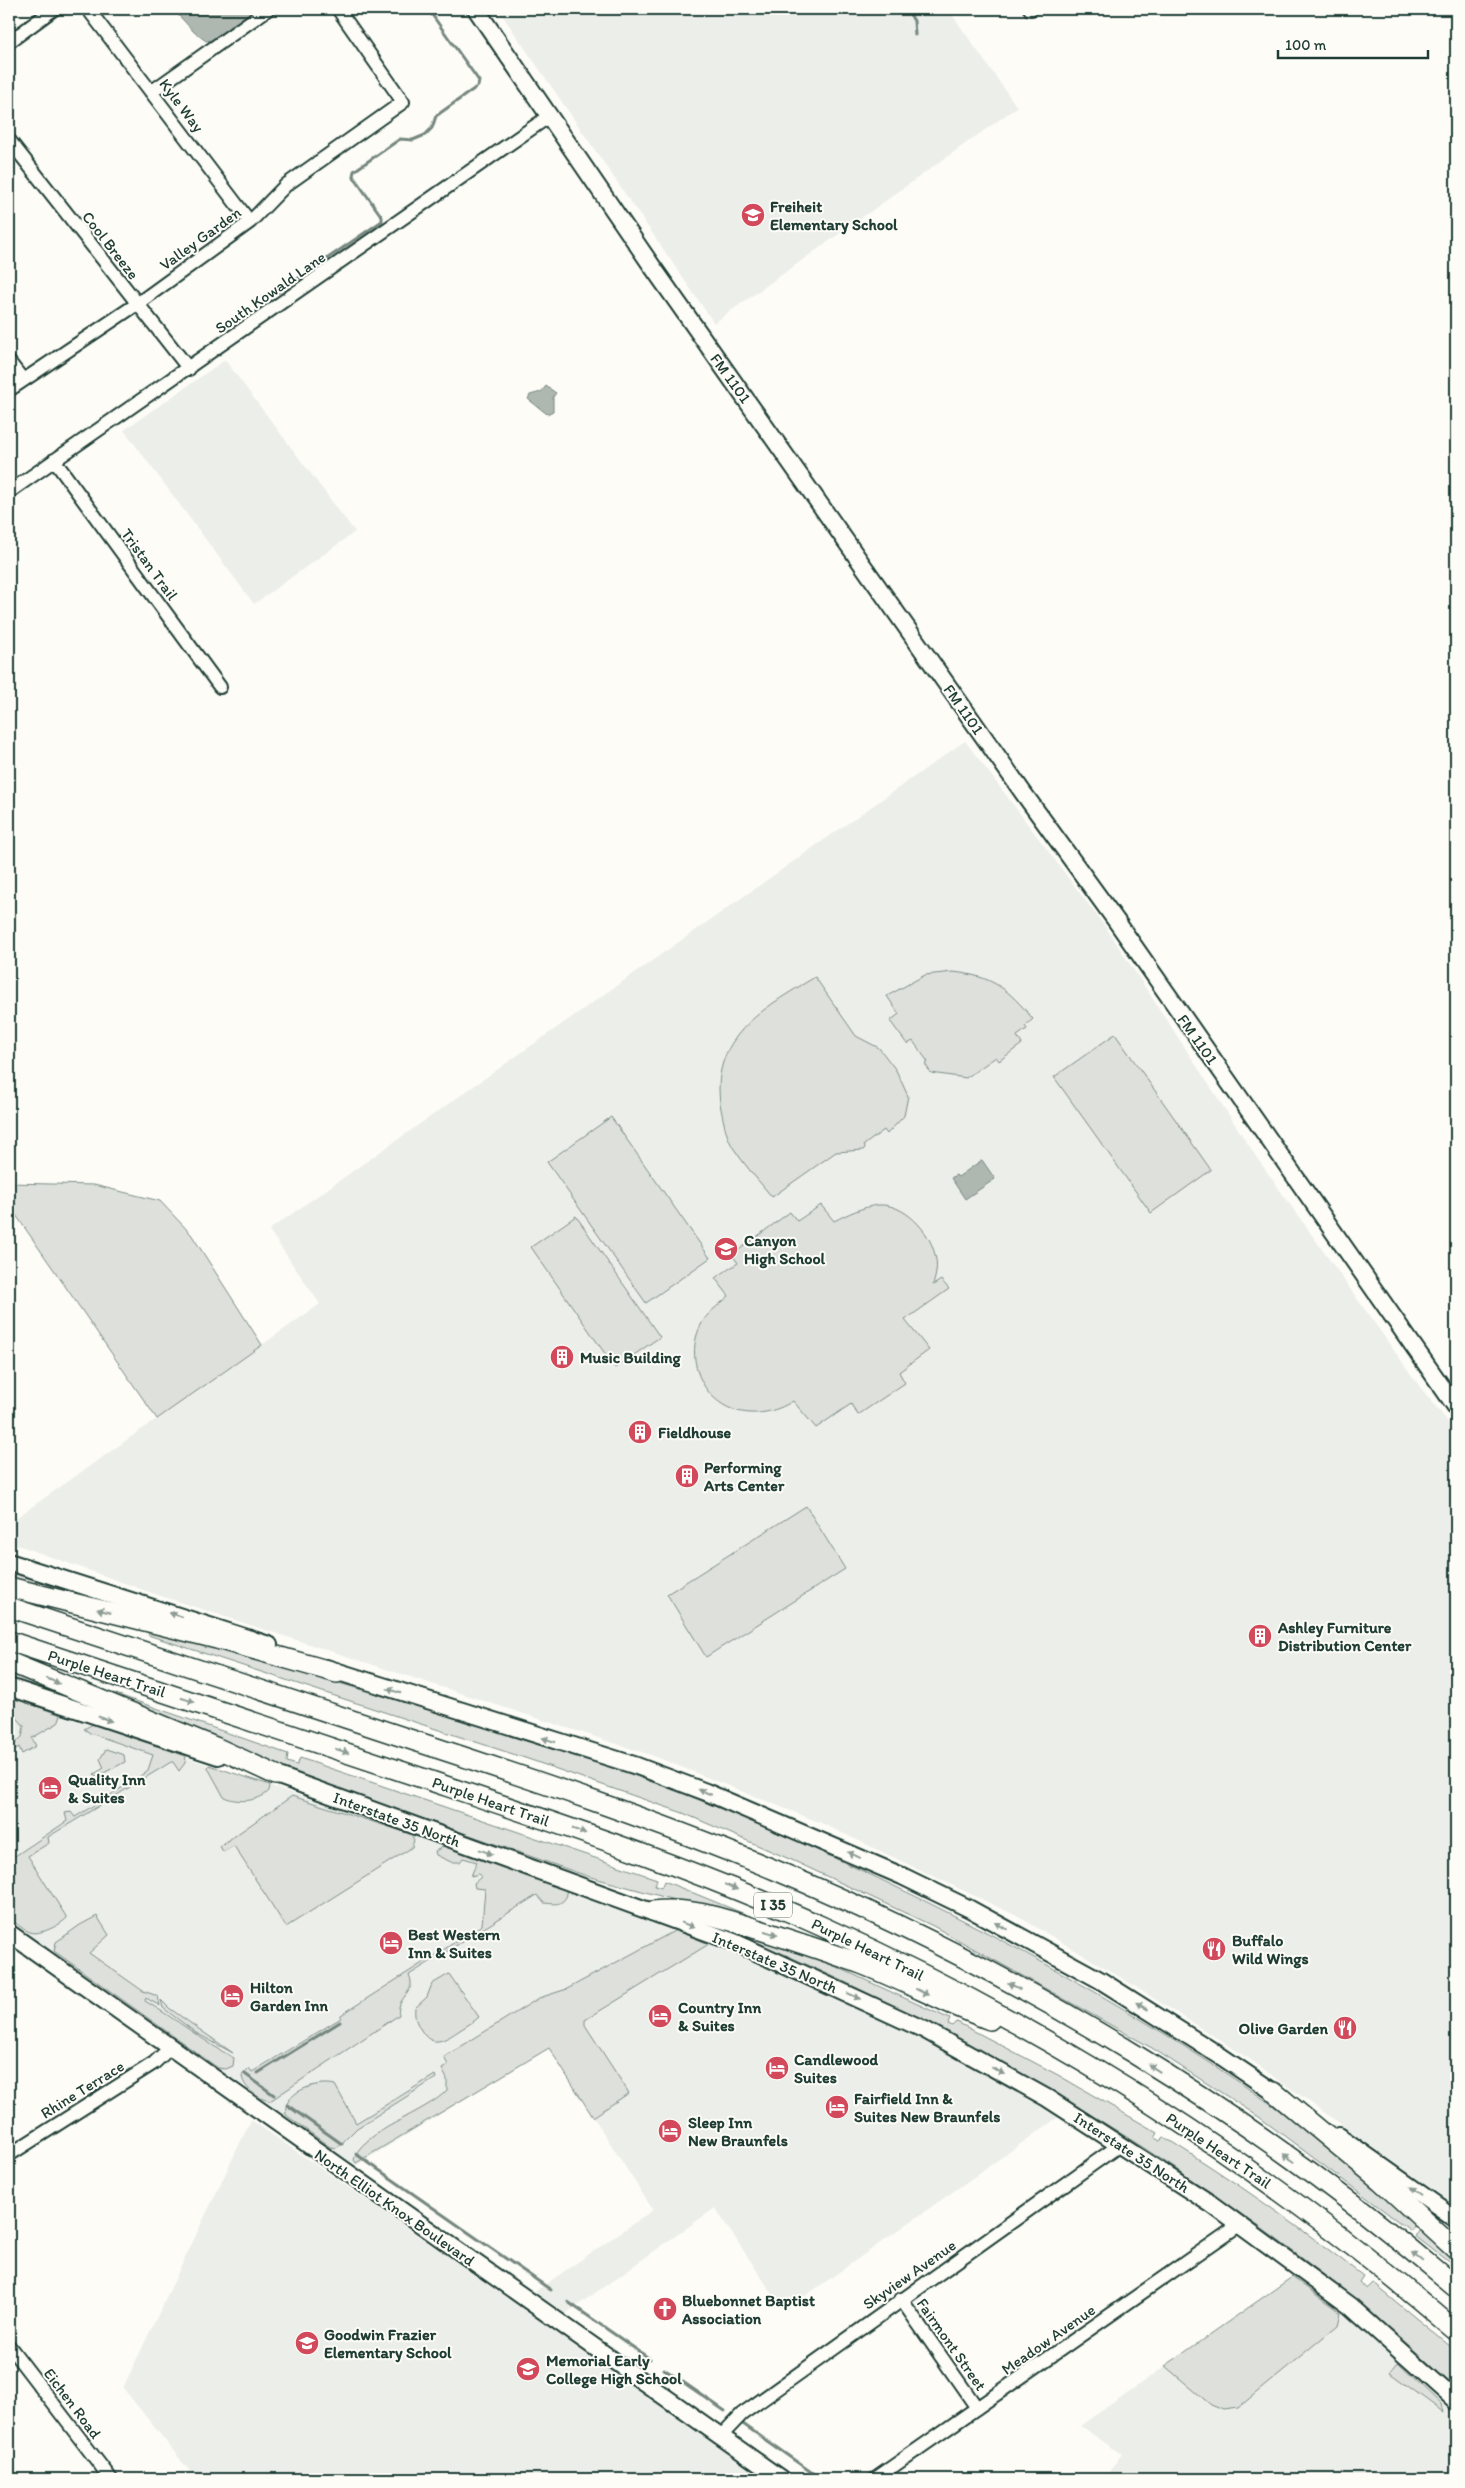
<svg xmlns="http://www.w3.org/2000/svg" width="1465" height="2488" font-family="Itim,sans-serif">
<rect width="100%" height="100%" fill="#fdfcf7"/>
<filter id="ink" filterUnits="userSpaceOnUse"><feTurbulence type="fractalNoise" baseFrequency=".02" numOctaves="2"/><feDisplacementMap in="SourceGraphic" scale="10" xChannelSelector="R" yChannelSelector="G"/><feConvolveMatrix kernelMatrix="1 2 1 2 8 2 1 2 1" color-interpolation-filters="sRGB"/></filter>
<g filter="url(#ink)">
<path fill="#eceee9" d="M498 9H948L1017 107 714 323Z
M225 360 355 532 254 604 124 430Z
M965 741 1107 929 1257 1158 1420 1387 1456 1432V2206L1248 2058 1112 1972 1019 1917 819 1822 651 1755 155 1594 9 1542V1523L320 1304 269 1230Z
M9 1698 414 1834 683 1932 797 1979 914 2034 1003 2082 1060 2116 784 2311 715 2208 564 2315 533 2293 653 2210 549 2048 357 2165 333 2151 245 2086 223 2074 9 1921Z
M251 2120 507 2297 765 2479H196L123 2388Z
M1295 2275 1373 2336 1456 2415V2479H1104L1122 2454 1080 2426Z"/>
<path fill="#dde0db" stroke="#7e8e88" d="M953 972C993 976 1008 989 1033 1019L1025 1026 1027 1029 1017 1036 1022 1044 999 1061 996 1057 966 1078 931 1073 925 1064 928 1062 913 1041 907 1044 890 1021 899 1014 887 996 925 975Z
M815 977 856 1036 879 1048 896 1070 908 1096 904 1116 887 1134 884 1130 864 1145 865 1148 863 1150 836 1152 772 1197C759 1181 745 1166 734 1149 726 1137 724 1123 721 1109 708 1038 762 1009 815 977Z
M1115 1034 1211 1170 1151 1213 1054 1077Z
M611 1117 710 1258 646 1303 547 1162Z
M9 1183 94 1185 160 1201 191 1234 262 1345 157 1419 9 1205Z
M821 1205 834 1221C848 1214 862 1207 878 1205 904 1203 930 1231 935 1255 938 1266 936 1275 933 1285L941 1280 949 1289 905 1320 929 1350 899 1372 905 1383 858 1415 851 1404 816 1428 793 1401C757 1424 713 1414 698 1373 693 1358 693 1341 700 1327 705 1314 718 1306 729 1296L715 1278 738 1263 732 1255 790 1212 797 1221Z
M576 1216 660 1337 615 1368 531 1247Z
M806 1506 845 1569 706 1657 667 1594Z
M9 1571 52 1583 50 1591 9 1579Z
M150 1628C243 1654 336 1682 429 1710 517 1737 606 1763 692 1797 893 1878 1090 1978 1268 2102 1320 2139 1368 2181 1417 2222L1411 2231 1259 2117 1152 2048 933 1926 794 1861 683 1813 528 1759 148 1635Z
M9 1670 52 1687 50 1693 9 1680Z
M113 1693 288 1754 287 1762 297 1765 300 1758 657 1879 655 1886 661 1888 664 1881 784 1930 587 1876 286 1771 109 1697Z
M11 1697 61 1715 58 1723 32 1738 36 1746 22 1754 19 1747 9 1753V1749L22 1737 24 1726 9 1708V1699Z
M93 1724 186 1756 185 1763 179 1771 173 1762H171L48 1837 49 1843 28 1856 67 1918C60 1925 40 1936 29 1932 22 1929 15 1922 9 1918V1851L11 1850 15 1856 67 1821 65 1813 71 1812 75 1817 139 1777 148 1770 153 1755 90 1733 84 1729Z
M106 1749 124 1755 125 1762 96 1777 94 1774 104 1768 100 1759Z
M209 1765 270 1785 269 1791C258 1802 238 1803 224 1797L208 1768Z
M292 1796 411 1834 414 1840 412 1847 408 1850 286 1927 234 1846 223 1852 220 1846Z
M447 1845 456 1848 458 1851 460 1849 558 1885 557 1888 565 1886 567 1895C562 1906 555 1904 544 1903L537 1895 409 1975C418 1993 395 1997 399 2015L270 2101C258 2099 242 2087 242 2075L249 2068 252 2072 341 2018V2015L482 1925 485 1889 475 1888 474 1883 481 1877 479 1874 471 1876 477 1862 463 1858 460 1862H451L436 1855 435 1851Z
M97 1916 109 1935 89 1953 143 1991 158 1996 160 2006 146 1998 145 2001C176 2019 203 2041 234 2058L233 2066 226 2069 218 2068 54 1951 56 1942 80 1925Z
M676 1930 709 1944 585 2020V2025L629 2093 593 2117 549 2048 356 2163 354 2160C359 2132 428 2112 447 2090V2079L442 2069 448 2065 444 2057 539 1998 567 1989Z
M741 1931 837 1967 950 2019 948 2024 953 2026 957 2022 1058 2075 1158 2133 1155 2138 1160 2141 1164 2137C1233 2180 1299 2226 1363 2276L1359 2282 1367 2289 1373 2283 1456 2351V2389C1386 2321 1310 2262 1230 2206 1075 2097 914 2009 740 1935Z
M449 1974 479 2017C474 2022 466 2026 460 2030 445 2040 432 2049 421 2030 416 2022 414 2017 415 2008L427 1997 432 1984Z
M161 2000 169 2008 233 2053 196 2033 163 2008Z
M435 2075 436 2078 357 2128 337 2148 330 2147 286 2115C281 2093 316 2080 335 2085L356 2123Z
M1437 2213 1456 2227V2239L1435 2219Z
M1424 2226 1456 2257V2268L1415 2236Z
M1292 2277 1341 2313 1338 2325 1238 2408 1223 2410 1211 2405 1165 2366Z
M1398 2363 1441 2404 1443 2412 1390 2373Z"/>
<path fill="#aeb8b1" stroke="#75877f" d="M173 9H255L213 40 206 41 194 32Z
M546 386 556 393 553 397V411L547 414 528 399 530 395 541 392Z
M982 1160 995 1179 965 1199 951 1178 956 1175 958 1177Z"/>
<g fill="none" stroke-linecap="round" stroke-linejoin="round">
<path stroke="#75877f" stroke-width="3" d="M907 9 914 21 915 35
M277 293 382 221V217L353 176 354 171 400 139 413 140 425 135 432 128 436 116 478 86 479 81 428 9
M258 2073 340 2022
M245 2074 274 2095
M287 2105 342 2144
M356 2154 551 2290
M568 2302 650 2359
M664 2369 725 2411
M743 2424 821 2479"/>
<g stroke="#1f3d34" stroke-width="16">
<path id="minor" d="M88 9 250 222
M1030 9H1031
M9 42 54 9
M151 92 268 9
M9 140 189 369
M9 362 23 380
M9 390 137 304 250 222 286 185 403 102 338 9
M54 460 220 687
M9 492 548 117
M9 2155 154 2063 170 2048
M901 2299 977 2408
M9 2346 111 2479
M720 2437 742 2414 1121 2144
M875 2479 1239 2225"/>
</g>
<g stroke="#1f3d34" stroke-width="20">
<path id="major" d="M476 9 654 269 1024 794 1117 922 1456 1407
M9 1562 269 1645
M326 1668 637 1766 706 1792 902 1876 970 1909 1100 1980 1222 2057 1284 2099
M9 1687 218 1756
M265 1771 734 1942 925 2030 1047 2098 1211 2204 1350 2306 1456 2401
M9 1933 781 2479
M1339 2136 1456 2219"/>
</g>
<g stroke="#1f3d34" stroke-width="22">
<path id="highway" d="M9 1587 217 1639 337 1673
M9 1607C142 1651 275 1695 409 1739 532 1779 655 1820 775 1870 1018 1971 1256 2116 1456 2287
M9 1641C148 1687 286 1733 425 1779 559 1824 693 1868 821 1926 1051 2029 1266 2167 1456 2331
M9 1662 215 1747 276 1775
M653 1911C689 1906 725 1919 760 1930 794 1941 828 1952 861 1964 905 1981 946 2004 990 2020
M1274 2092 1381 2181 1456 2250"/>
</g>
<use href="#minor" stroke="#fdfcf7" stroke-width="12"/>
<use href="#major" stroke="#fdfcf7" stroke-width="16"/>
<use href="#highway" stroke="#fdfcf7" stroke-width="19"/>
</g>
<defs><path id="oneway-solid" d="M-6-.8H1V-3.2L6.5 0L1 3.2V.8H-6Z" transform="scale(1.25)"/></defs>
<g fill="#8e9c96">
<use href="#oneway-solid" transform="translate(104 1611) rotate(-165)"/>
<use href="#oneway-solid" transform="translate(176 1615) rotate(-163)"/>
<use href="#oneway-solid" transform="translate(53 1681) rotate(23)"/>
<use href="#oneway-solid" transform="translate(394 1691) rotate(-162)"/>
<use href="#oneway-solid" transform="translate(188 1700) rotate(18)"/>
<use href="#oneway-solid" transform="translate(105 1719) rotate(19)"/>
<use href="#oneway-solid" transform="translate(549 1740) rotate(-162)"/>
<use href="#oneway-solid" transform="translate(342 1751) rotate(18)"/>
<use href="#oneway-solid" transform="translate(705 1792) rotate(-158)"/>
<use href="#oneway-solid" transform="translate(579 1831) rotate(19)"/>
<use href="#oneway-solid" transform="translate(486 1852) rotate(20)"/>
<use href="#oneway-solid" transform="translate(854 1855) rotate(-156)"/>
<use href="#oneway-solid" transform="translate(731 1887) rotate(22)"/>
<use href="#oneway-solid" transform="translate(688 1925) rotate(21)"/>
<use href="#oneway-solid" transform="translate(1001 1926) rotate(-151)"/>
<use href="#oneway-solid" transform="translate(771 1933) rotate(18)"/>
<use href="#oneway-solid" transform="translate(1014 1986) rotate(-152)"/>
<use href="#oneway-solid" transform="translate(922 1992) rotate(26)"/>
<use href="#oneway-solid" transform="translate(854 1996) rotate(25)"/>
<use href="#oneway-solid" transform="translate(1142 2006) rotate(-148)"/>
<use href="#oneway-solid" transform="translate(1154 2068) rotate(-147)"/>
<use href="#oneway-solid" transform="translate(998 2071) rotate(29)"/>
<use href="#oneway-solid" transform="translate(1289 2158) rotate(-145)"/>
<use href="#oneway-solid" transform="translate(1416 2191) rotate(-145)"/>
<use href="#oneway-solid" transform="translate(1418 2257) rotate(-141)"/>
</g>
</g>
<defs>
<g id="school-disc" transform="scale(1.25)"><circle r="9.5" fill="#d1495b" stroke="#fdfcf7"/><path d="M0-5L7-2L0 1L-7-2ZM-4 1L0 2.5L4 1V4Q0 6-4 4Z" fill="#fff"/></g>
<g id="building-disc" transform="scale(1.25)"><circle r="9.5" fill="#d1495b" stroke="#fdfcf7"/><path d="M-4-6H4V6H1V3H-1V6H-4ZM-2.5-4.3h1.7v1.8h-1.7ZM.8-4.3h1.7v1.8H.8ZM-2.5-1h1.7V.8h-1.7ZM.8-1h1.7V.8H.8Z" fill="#fff"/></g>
<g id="hotel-disc" transform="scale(1.25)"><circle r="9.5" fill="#d1495b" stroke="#fdfcf7"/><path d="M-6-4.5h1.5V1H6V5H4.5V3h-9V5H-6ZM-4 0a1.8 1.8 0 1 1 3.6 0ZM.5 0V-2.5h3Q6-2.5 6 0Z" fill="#fff"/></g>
<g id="restaurant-disc" transform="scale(1.25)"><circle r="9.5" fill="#d1495b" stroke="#fdfcf7"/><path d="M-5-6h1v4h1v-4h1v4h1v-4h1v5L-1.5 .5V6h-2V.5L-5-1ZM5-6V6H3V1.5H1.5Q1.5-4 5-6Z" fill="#fff"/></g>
<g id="church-disc" transform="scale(1.25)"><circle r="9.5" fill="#d1495b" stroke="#fdfcf7"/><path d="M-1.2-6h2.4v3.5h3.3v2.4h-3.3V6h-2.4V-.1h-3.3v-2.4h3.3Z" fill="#fff"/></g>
</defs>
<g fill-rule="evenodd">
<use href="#school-disc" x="753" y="215"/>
<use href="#school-disc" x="726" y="1249"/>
<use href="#building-disc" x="562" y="1357"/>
<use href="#building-disc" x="640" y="1432"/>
<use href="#building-disc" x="687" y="1476"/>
<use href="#building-disc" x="1260" y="1636"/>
<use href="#hotel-disc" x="50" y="1788"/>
<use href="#hotel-disc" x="391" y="1943"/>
<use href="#restaurant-disc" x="1214" y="1949"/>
<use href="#hotel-disc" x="232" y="1996"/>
<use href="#hotel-disc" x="660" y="2016"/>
<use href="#restaurant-disc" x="1345" y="2028"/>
<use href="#hotel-disc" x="777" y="2068"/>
<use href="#hotel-disc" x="837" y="2107"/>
<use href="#hotel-disc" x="670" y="2131"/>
<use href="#church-disc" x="665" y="2309"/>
<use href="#school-disc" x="307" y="2343"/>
<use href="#school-disc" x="528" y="2369"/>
</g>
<g text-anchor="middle" stroke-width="4" stroke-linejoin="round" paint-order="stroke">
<rect fill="#fdfcf7" stroke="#62766e" stroke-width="1" x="754" y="1892.5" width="38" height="25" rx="4"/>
<g font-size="15" font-weight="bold" fill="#1f3d34">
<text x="773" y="1910">I 35</text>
</g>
<g font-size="16" fill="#1f3d34" stroke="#fdfcf7">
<text transform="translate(182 105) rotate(53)" y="6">Kyle Way</text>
<text transform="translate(200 238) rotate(-36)" y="6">Valley Garden</text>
<text transform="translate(111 245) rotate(52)" y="6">Cool Breeze</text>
<text transform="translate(270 292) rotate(-35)" y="6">South Kowald Lane</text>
<text transform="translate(731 378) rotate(54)" y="6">FM 1101</text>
<text transform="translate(150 564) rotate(54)" y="6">Tristan Trail</text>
<text transform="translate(964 709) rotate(55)" y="6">FM 1101</text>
<text transform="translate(1198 1039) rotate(55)" y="6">FM 1101</text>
<text transform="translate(107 1673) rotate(18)" y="6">Purple Heart Trail</text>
<text transform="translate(491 1801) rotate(19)" y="6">Purple Heart Trail</text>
<text transform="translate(397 1819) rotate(20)" y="6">Interstate 35 North</text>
<text transform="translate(868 1949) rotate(26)" y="6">Purple Heart Trail</text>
<text transform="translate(775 1962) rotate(23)" y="6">Interstate 35 North</text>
<text transform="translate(82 2089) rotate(-32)" y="6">Rhine Terrace</text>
<text transform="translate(1219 2150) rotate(34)" y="6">Purple Heart Trail</text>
<text transform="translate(1132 2152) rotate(33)" y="6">Interstate 35 North</text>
<text transform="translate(395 2207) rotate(35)" y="6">North Elliot Knox Boulevard</text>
<text transform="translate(909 2274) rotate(-35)" y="6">Skyview Avenue</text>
<text transform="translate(1048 2339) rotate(-35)" y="6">Meadow Avenue</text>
<text transform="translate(952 2344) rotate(55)" y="6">Fairmont Street</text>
<text transform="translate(73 2403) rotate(53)" y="6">Eichen Road</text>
</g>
<g font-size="16" font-weight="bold" fill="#1f3d34" stroke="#fdfcf7" text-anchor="start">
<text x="770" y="212">Freiheit<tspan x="770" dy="18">Elementary School</tspan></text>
<text x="744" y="1246">Canyon<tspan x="744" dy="18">High School</tspan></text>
<text x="580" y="1363">Music Building</text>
<text x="658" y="1438">Fieldhouse</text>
<text x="704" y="1473">Performing<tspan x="704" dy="18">Arts Center</tspan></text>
<text x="1278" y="1633">Ashley Furniture<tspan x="1278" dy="18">Distribution Center</tspan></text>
<text x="68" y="1785">Quality Inn<tspan x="68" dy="18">&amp; Suites</tspan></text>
<text x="408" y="1940">Best Western<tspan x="408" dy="18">Inn &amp; Suites</tspan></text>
<text x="1232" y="1946">Buffalo<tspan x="1232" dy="18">Wild Wings</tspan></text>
<text x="250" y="1993">Hilton<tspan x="250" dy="18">Garden Inn</tspan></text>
<text x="678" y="2013">Country Inn<tspan x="678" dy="18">&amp; Suites</tspan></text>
<text x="1328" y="2034" text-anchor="end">Olive Garden</text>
<text x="794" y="2065">Candlewood<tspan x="794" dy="18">Suites</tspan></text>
<text x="854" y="2104">Fairfield Inn &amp;<tspan x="854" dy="18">Suites New Braunfels</tspan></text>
<text x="688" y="2128">Sleep Inn<tspan x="688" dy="18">New Braunfels</tspan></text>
<text x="682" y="2306">Bluebonnet Baptist<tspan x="682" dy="18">Association</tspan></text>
<text x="324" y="2340">Goodwin Frazier<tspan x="324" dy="18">Elementary School</tspan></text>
<text x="546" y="2366">Memorial Early<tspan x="546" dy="18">College High School</tspan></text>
</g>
</g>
<rect width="1465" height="2488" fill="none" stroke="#fdfcf7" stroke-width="30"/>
<rect x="15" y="15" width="1435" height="2458" fill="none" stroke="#1f3d34" stroke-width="2" filter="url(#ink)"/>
<path d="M1278 50v8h150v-8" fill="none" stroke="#1f3d34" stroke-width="2.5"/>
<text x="1285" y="50" font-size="15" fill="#1f3d34" stroke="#fdfcf7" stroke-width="4" paint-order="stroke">100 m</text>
</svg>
